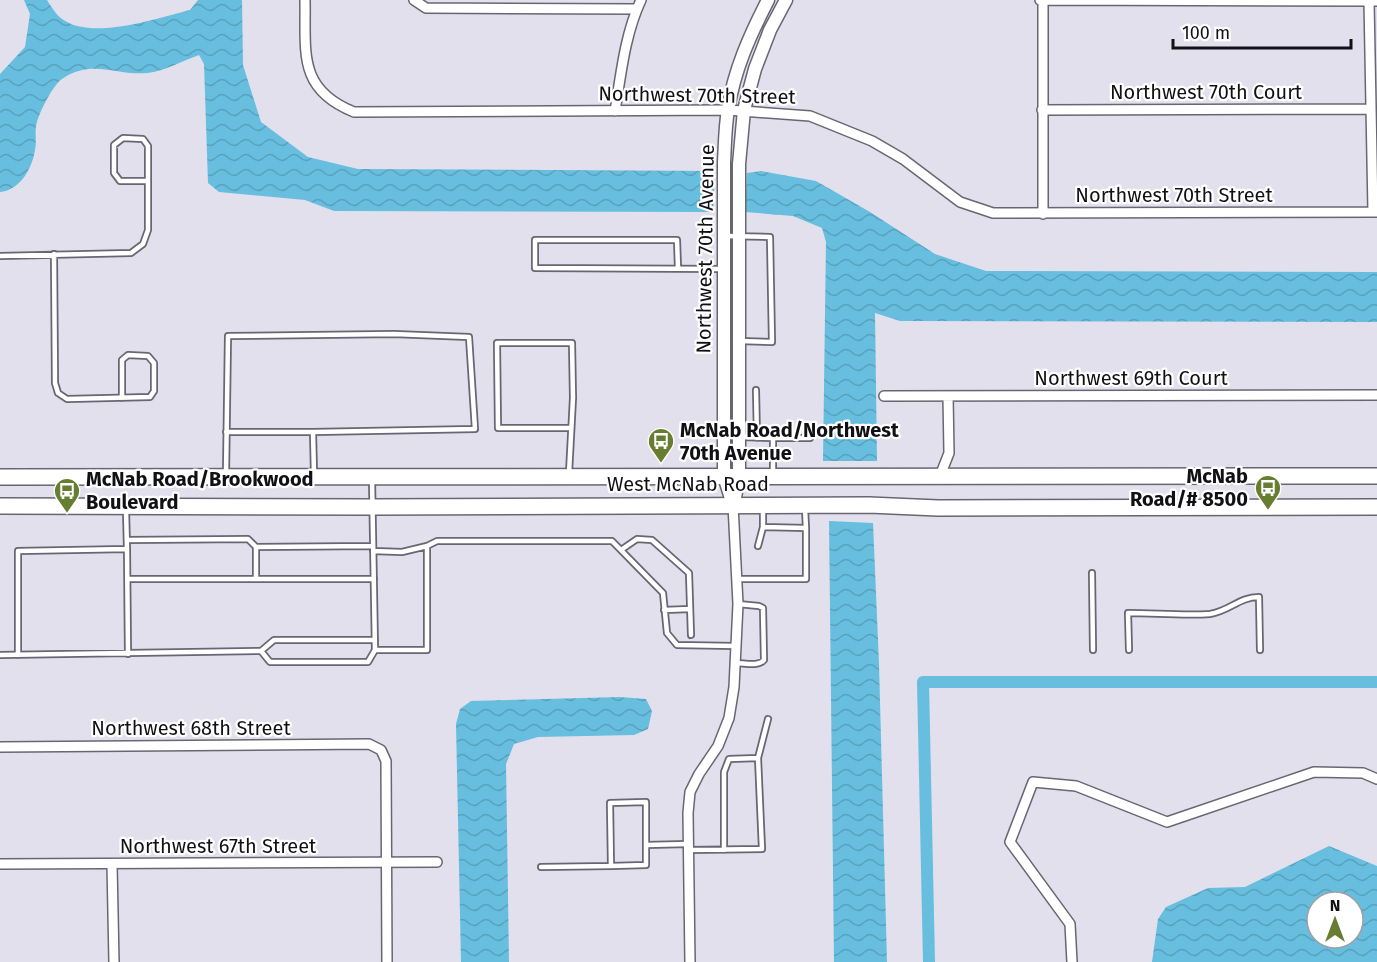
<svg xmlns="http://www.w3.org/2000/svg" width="1377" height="962" font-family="'Fira Sans',sans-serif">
<defs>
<pattern id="water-waves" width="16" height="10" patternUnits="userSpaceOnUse" patternTransform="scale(1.5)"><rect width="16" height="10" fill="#67bede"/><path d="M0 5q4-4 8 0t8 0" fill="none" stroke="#58a2be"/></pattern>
</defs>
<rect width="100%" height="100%" fill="#e1e0ec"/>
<path fill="url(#water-waves)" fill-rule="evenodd" d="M24 0H47C51 6 56 15 62 19 92 41 157 18 190 10L198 0H242L243 65 261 122 308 157 358 169 715 171 713 212 334 211 305 200 219 192 208 183 204 64 199 55C182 61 165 71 147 73 116 76 92 58 62 79 53 85 40 111 37 122 34 131 37 141 35 150 32 169 20 190 0 192V74L25 47 30 14Z
M761 171 816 181 870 212 935 254 986 271 1377 272V322L900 321 875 313 877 461H823L826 242 822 228 793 216 745 212 747 173Z
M829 521 873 523 879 664 887 962H834Z
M620 697 646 699 652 711 648 729 634 735 538 737 514 744 506 764 509 962H461L456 724 460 709 471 701Z
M1329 846 1377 866V962H1152L1158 919 1166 907 1208 888 1245 887ZM1317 902H1353V938H1317Z"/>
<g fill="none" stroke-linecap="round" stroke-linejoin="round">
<path stroke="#67bede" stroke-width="12" d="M929 962 923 682H1377"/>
<g stroke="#686672" stroke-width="8">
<path id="service" d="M725 236 770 237 772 342 740 341
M54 254 55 383 58 393 67 399 150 397 154 391V363L148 356 128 355 122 360V398
M0 256 131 253 143 244 148 230V146L143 139 123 138 114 145V173L120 181H148
M678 268 677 240H535V268L723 269
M756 390 757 438
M226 432H313L314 474
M742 437 773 438
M569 473 573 398 572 343H497L498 428H570
M773 473V438H810
M226 474 228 336 394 334 469 337 475 429 313 432
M372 479 375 650
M805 509 806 528
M127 540 248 539 256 547 373 546
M758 546 763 527V508
M127 549 128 654
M621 550 637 539 652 540 689 573 691 635
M373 551 402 552 427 546
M1092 573 1093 650
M128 579H374
M256 579V547
M737 579H806V528L763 527
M664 610 690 609
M1129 650 1128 613C1155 613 1184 616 1210 614 1230 611 1239 597 1259 597L1260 650
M261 651 274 640H375
M0 655 261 651 270 662H368L375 650H427V546L437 541H612L663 593 667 633 677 645 736 646
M18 655V551L127 549 126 510
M735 663C745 663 758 667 764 660L763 608 759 606 738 604
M688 850 762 849 758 758 768 719
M724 850V772L729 759 758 758
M611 866 646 865V845
M541 867 611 866 610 803 646 802V845L688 844"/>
</g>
<g stroke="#686672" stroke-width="12">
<path id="minor" d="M305 0C306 52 297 89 354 112L728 110 810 116 872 141 903 159 960 202 993 213 1377 212
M414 0 426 8 637 9
M1040 0 1377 1
M1369 1 1373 212
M1042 110 1371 109
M615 111C621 74 625 34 641 0
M1043 214V0
M884 396 1377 395
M940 476 949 453 948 396
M0 747 369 744 381 750 386 761 387 962
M0 864 437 862
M112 864 114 962
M690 962 688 813 690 792 699 774 718 746 729 718 734 687 738 604 733 505
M1072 962 1070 924 1010 842 1033 782 1076 786 1167 822 1314 772 1363 773 1377 779"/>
</g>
<g stroke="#686672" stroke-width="15">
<path id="tertiary" d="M734 503 739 476V164L744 110 755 69 770 30 786 0
M733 505 724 476V162C725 145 725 127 728 110 734 70 750 35 768 0"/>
</g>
<g stroke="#686672" stroke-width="18">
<path id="primary" d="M0 477 1377 476
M0 506 372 507 869 505 938 508 1377 507"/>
</g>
<use href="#service" stroke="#fff" stroke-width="4.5"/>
<use href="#minor" stroke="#fff" stroke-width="9"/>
<use href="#tertiary" stroke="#fff" stroke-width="12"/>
<use href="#primary" stroke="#fff" stroke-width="15"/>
</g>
<defs>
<g id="bus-pin" transform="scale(1.35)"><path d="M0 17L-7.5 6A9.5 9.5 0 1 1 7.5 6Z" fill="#677e30" stroke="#fff"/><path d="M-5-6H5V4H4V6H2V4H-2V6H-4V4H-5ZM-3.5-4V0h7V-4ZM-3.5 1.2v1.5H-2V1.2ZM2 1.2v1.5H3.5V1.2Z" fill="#fff"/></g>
</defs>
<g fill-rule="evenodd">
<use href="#bus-pin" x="661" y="441"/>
<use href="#bus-pin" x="1268" y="488"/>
<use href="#bus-pin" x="67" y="491"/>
</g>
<g text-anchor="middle" stroke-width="4.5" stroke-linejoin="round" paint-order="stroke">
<g font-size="20" fill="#111115" stroke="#fff">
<text x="1206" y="99">Northwest 70th Court</text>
<text transform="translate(697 95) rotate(1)" y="7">Northwest 70th Street</text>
<text x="1174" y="202">Northwest 70th Street</text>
<text transform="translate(705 249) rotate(-89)" y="7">Northwest 70th Avenue</text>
<text x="1131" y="385">Northwest 69th Court</text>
<text x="688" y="491">West McNab Road</text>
<text x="191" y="735">Northwest 68th Street</text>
<text x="218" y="853">Northwest 67th Street</text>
</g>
<g font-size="20" font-weight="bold" fill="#111115" stroke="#fff" text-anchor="start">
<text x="680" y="437">McNab Road/Northwest<tspan x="680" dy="23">70th Avenue</tspan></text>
<text x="1248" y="483" text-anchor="end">McNab<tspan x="1248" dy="23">Road/# 8500</tspan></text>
<text x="86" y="486">McNab Road/Brookwood<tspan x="86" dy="23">Boulevard</tspan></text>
</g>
</g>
<g transform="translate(1335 920)"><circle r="28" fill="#ffffff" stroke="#a0a0a1" stroke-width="1.5"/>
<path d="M0-4.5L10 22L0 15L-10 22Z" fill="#677e30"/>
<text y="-9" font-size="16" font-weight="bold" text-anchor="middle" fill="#111115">N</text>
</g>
<path d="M1173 39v9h178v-9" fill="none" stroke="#111115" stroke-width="3"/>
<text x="1182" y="39" font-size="18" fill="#111115" stroke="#ffffff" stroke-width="4.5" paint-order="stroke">100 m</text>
</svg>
